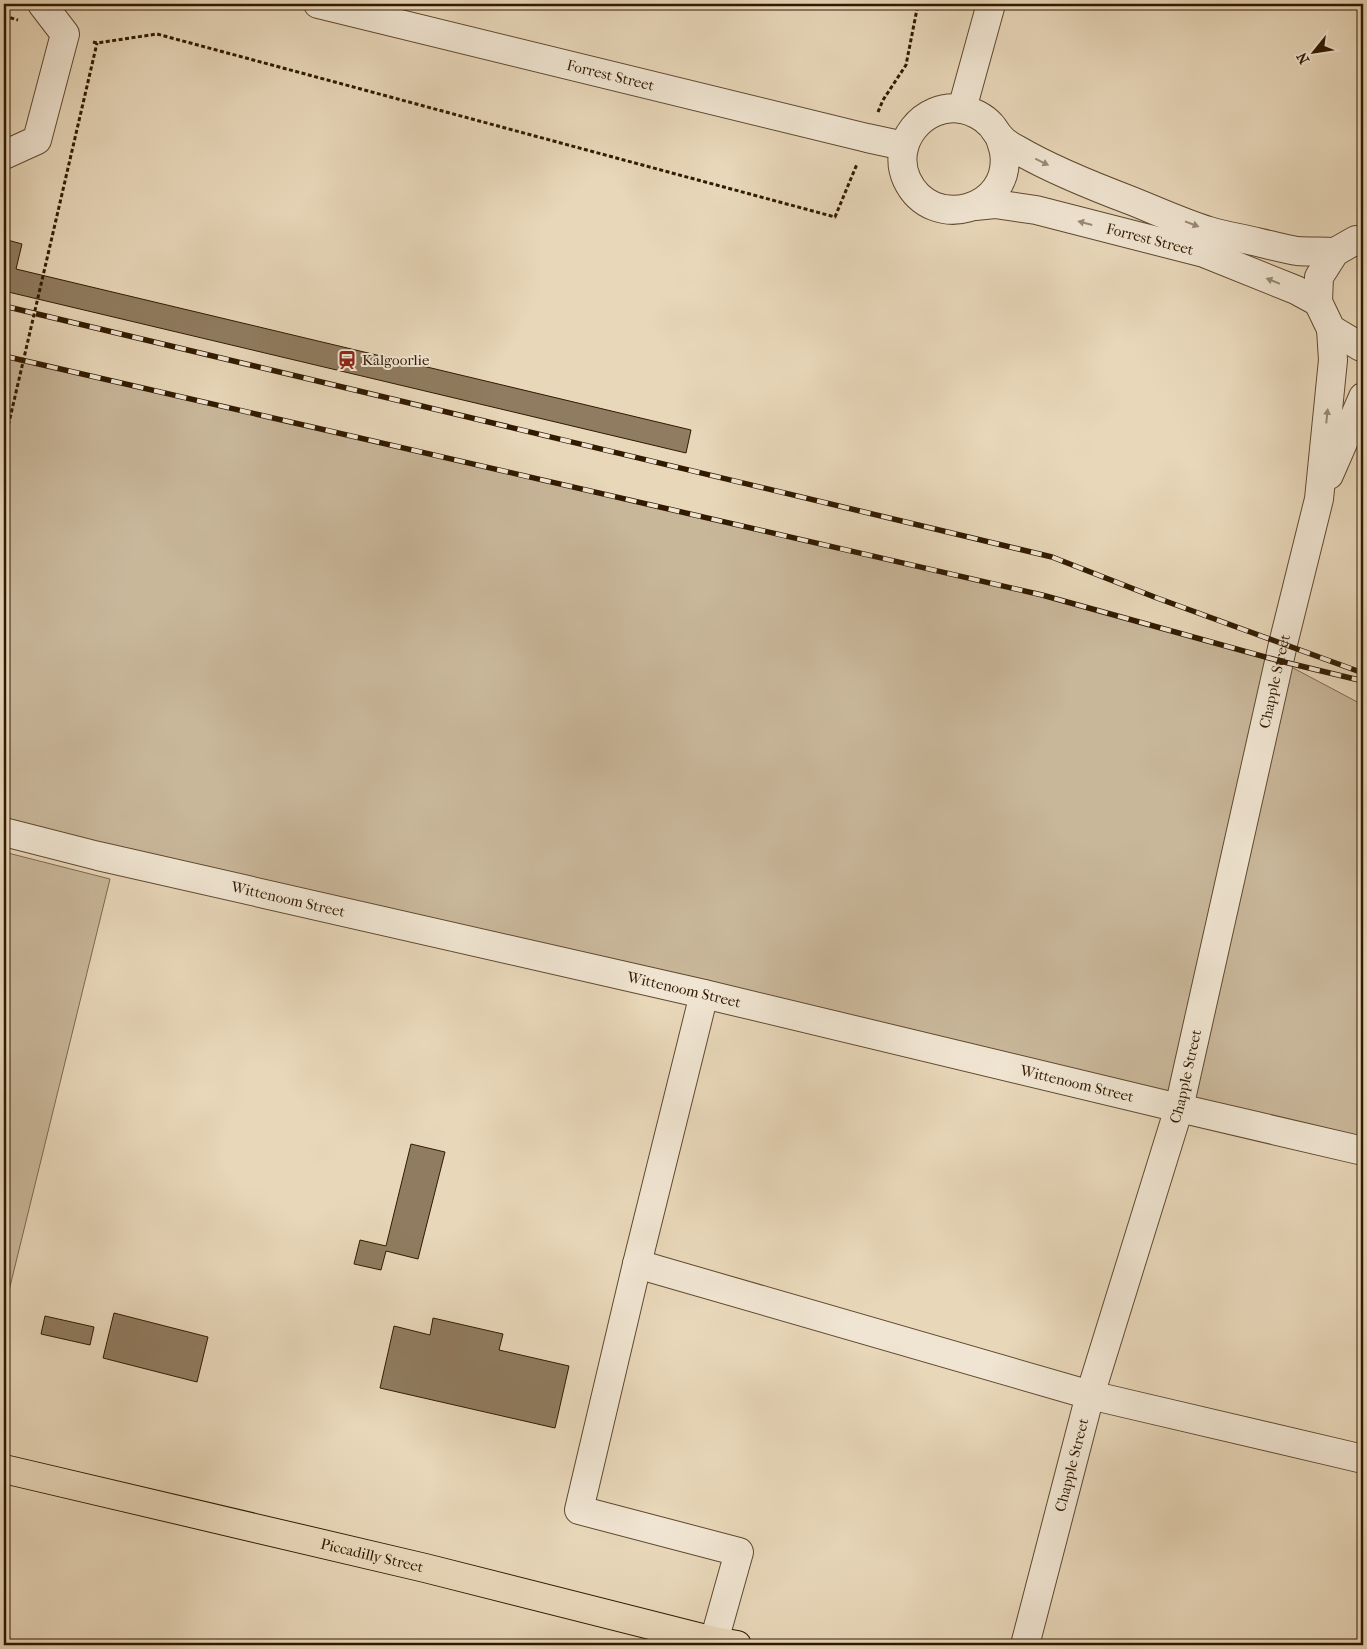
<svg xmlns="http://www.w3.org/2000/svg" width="1367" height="1649" font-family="'IM FELL French Canon',serif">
<rect width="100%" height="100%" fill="#e8d7b9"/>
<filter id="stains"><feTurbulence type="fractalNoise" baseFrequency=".004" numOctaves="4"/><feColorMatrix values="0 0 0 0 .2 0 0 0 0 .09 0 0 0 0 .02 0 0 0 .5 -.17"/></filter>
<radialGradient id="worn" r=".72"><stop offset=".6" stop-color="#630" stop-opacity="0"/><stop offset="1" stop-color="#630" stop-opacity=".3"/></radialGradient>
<path fill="#c9b79a" stroke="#7d684d" d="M4 356 1042 595 1280 661 1363 705V1152L4 832Z
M4 852 110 879 4 1311Z"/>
<path fill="#907c60" stroke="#311a00" d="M4 239 22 244 16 269 691 430 686 453 4 291Z
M411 1144 445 1152 418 1259 386 1251 381 1270 354 1264 360 1240 386 1246Z
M114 1313 208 1337 197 1382 103 1358Z
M45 1316 94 1327 90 1345 41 1334Z
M433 1318 503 1334 499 1350 569 1366 555 1428 380 1388 394 1326 430 1335Z"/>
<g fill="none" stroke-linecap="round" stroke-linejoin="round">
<g stroke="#5f492e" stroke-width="30">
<g id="minor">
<path id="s1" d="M318 4 867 138 904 146"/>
<path d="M962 109 991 4"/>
<path d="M1000 138C1001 142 1003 147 1004 152 1013 210 932 233 907 180 890 144 923 102 962 109 972 111 984 117 991 125 994 128 996 133 1000 137 1004 142 1012 147 1018 150 1052 170 1095 187 1132 201 1157 211 1183 223 1209 231 1225 236 1241 238 1257 242 1270 245 1284 249 1297 251 1310 252 1323 251 1335 252"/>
<path d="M4 155 37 140 65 34 42 4"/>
<path id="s2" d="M975 206 995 204 1036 210 1204 253 1296 290 1318 302"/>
<path d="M1363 240H1356L1335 252 1319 277 1318 302 1331 329 1361 347 1363 346"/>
<path d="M1329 475 1363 397"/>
<path id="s3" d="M4 832 98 856 704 994 1179 1108 1363 1151"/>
<path d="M704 994 637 1264 579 1510 739 1552 714 1641"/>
<path d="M637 1264 1090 1395 1363 1459"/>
<path id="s4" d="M1025 1645 1090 1395 1179 1108 1283 644 1319 499 1333 360 1331 329"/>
</g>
</g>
<g stroke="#311a00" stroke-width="30">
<g id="major">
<path id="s5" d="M4 1469 425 1568 714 1641 737 1645"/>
</g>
</g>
<path stroke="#311a00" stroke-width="3" stroke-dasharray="4 2.5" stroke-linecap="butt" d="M4 16 18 20
M93 42 97 43 157 34 835 217 857 164
M878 112 883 100 906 65 918 4"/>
<use href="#minor" stroke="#f0e5d2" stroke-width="28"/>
<use href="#major" stroke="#e8d7b9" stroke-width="28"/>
<g stroke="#311a00" stroke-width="5.5">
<path id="rail" d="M4 306 1052 557 1157 598 1363 673
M4 356 1042 595 1280 661 1363 681"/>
</g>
<use href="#rail" stroke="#f0e5d2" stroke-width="4" stroke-dasharray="11" stroke-linecap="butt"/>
<path stroke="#311a00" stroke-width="3" stroke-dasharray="4 2.5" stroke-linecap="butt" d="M4 444 97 43"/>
</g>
<defs><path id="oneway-solid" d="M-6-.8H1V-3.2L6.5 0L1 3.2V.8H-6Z" transform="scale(1.25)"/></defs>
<g fill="#9a8a74">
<use href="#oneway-solid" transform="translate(1042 162) rotate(26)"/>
<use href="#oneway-solid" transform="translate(1085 223) rotate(-165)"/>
<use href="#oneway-solid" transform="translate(1192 224) rotate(21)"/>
<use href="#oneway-solid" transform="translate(1273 281) rotate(-158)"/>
<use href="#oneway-solid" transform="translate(1327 416) rotate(-84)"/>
</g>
<defs>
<g id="station-bare" transform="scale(1.5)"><path d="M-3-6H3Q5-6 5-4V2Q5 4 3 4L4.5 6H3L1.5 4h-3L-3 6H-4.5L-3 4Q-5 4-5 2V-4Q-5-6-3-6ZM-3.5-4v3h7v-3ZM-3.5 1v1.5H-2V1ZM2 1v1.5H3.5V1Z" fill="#8f2418" stroke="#f0e5d2" stroke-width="2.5" paint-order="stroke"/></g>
</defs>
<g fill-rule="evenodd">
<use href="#station-bare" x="347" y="360"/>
</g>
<g text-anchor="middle" stroke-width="4" stroke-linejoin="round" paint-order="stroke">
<g font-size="15" fill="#311a00" stroke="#f0e5d2">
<text dy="5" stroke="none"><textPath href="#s1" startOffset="301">Forrest Street</textPath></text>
<text dy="5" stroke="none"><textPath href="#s2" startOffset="179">Forrest Street</textPath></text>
<text dy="5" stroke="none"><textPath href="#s4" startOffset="996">Chapple Street</textPath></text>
<text dy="5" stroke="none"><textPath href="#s3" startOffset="292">Wittenoom Street</textPath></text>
<text dy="5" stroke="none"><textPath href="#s3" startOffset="698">Wittenoom Street</textPath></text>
<text dy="5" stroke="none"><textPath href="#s4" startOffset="591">Chapple Street</textPath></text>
<text dy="5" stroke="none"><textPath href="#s3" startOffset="1102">Wittenoom Street</textPath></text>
<text dy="5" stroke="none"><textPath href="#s4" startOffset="186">Chapple Street</textPath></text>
<text dy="5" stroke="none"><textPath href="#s5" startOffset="378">Piccadilly Street</textPath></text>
</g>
<g font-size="15" fill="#311a00" stroke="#f0e5d2" text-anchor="start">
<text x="362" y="365">Kalgoorlie</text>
</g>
</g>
<rect width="1367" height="1649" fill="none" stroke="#e8d7b9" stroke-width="20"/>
<rect x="5" y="5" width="1357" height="1639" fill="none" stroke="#311a00" stroke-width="2.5"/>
<rect x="10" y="10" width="1347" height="1629" fill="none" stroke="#311a00"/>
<g transform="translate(1314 52) rotate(240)" stroke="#f0e5d2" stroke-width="4" paint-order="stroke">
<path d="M0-4L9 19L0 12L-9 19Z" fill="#311a00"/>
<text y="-8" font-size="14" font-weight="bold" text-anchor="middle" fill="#311a00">N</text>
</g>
<rect width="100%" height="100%" filter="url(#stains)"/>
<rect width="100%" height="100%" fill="url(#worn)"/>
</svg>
